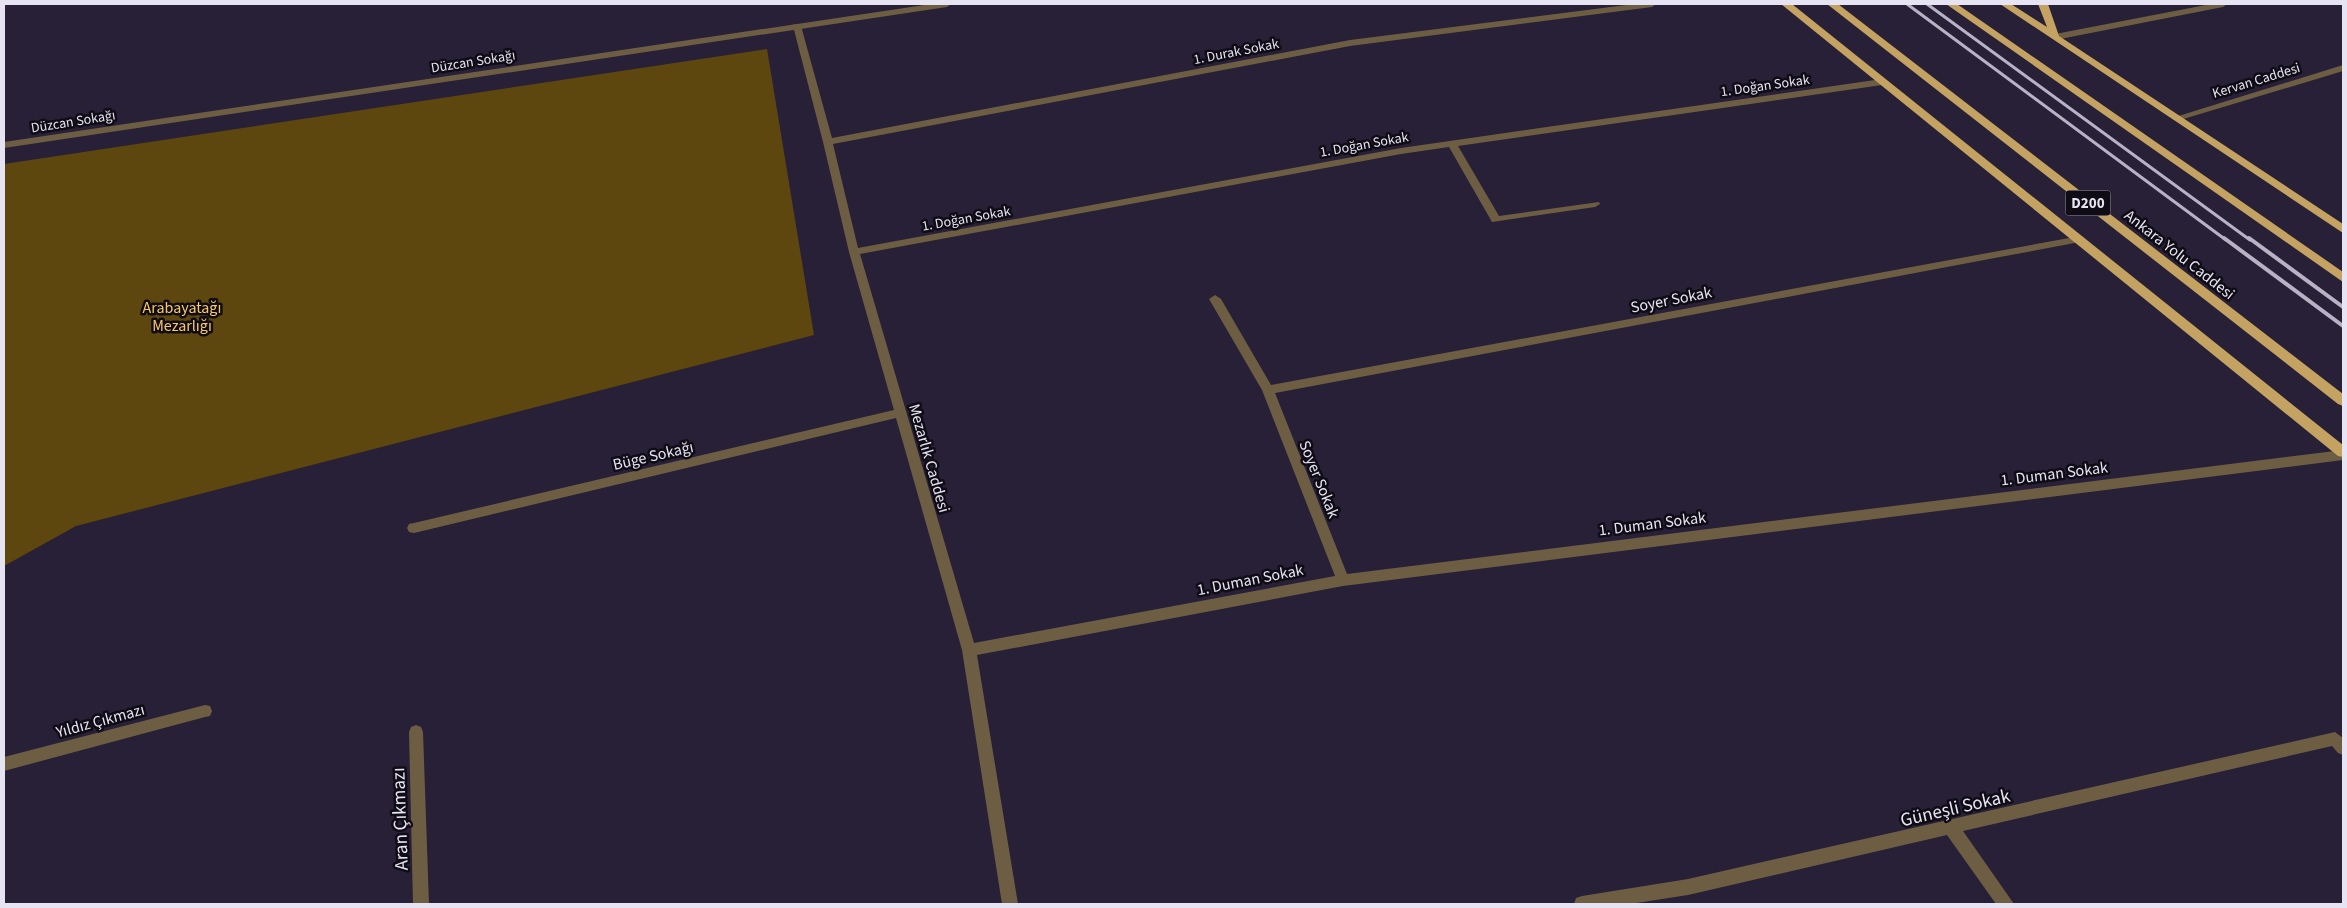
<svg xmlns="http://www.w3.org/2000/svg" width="2347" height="908" font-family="'Source Sans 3',sans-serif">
<rect width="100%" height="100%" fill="#272036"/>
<path fill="#5e460f" d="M767 49 814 335 76 526 4 566V164Z"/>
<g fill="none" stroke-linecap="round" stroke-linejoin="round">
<path fill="#6d5e43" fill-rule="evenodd" d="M1634 4H1656L1652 7 1350 46 833 144 858 248 1401 148 1882 79 1887 82 1882 85 1458 146 1499 216 1599 202 1600 204 1595 207 1492 222 1449 147 1401 154 860 254 974 643 1335 576 1262 390 1209 299 1215 295 1221 299 1271 385 2080 236 2085 239 2080 242 1275 393 1347 574 2343 450V460L1343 586 977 655 1018 904H1002L962 650 896 418 414 533 409 532 407 528 409 524 414 523 894 410 849 252 823 142 793 26 794 24 801 26 832 138 1350 40Z
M205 705 210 706 212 711 210 716 205 717 4 771V757Z
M416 725 421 727 423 732 429 904H413L409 732 411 727Z
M2335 732 2343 738V755L2338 753 2332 746 1963 831 2014 904H1996L1947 835 1688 895 1630 904H1574L1576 898 1582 896 1688 879Z"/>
<path fill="#6d5e43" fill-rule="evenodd" d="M931 4H951L947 7 4 148V142Z
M2211 4H2227L2223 7 2055 40 2051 37 2055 34Z
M2343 65V71L2180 120H2174L2172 118Z"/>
<path fill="#c4a262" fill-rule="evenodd" d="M1781 4H1792L2343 445V457L2338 456Z
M1827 4H1838L2343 394V406L2338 404Z
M1946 4H1957L2343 272V282Z
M2000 4H2011L2047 27 2038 4H2048L2059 36 2343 224V233Z"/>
<path stroke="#b7b3c4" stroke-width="3" d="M1907 4 2226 240
M1927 4 2250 240"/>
<path stroke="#b7b3c4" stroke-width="4" d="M2224 238 2343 326
M2249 238 2343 307"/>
</g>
<g text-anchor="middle" stroke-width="5" stroke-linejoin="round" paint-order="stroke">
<g font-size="14" fill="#e6e3f2" stroke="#0f0c15">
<text transform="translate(1236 51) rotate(-11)" y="5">1. Durak Sokak</text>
<text transform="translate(473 61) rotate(-9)" y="5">Düzcan Sokağı</text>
<text transform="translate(2256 80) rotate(-17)" y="5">Kervan Caddesi</text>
<text transform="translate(1765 85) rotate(-8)" y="5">1. Doğan Sokak</text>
<text transform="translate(73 121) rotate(-9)" y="5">Düzcan Sokağı</text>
<text transform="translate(1364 144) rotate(-10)" y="5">1. Doğan Sokak</text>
<text transform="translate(966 218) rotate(-10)" y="5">1. Doğan Sokak</text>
</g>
<rect fill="#0f0c15" stroke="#a6a2b0" stroke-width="1" x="2065.5" y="190.5" width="45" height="25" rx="4"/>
<g font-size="15" font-weight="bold" fill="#e6e3f2">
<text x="2088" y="208">D200</text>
</g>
<g font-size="16" fill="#e6e3f2" stroke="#0f0c15">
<text transform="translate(2180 254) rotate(38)" y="6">Ankara Yolu Caddesi</text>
<text transform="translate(1671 299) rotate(-11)" y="6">Soyer Sokak</text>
<text transform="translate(653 455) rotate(-13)" y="6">Büge Sokağı</text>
<text transform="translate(930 458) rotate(74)" y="6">Mezarlık Caddesi</text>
<text transform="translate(2054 473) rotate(-7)" y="6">1. Duman Sokak</text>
<text transform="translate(1320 479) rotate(68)" y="6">Soyer Sokak</text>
<text transform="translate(1652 523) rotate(-7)" y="6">1. Duman Sokak</text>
<text transform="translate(1250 579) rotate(-11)" y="6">1. Duman Sokak</text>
<text transform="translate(100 720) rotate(-15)" y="6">Yıldız Çıkmazı</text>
</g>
<g font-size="16" fill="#f9c865" stroke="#0f0c15">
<text x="182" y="313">Arabayatağı<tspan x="182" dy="18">Mezarlığı</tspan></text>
</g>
<g font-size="19" fill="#e6e3f2" stroke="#0f0c15">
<text transform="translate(1955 807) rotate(-13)" y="7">Güneşli Sokak</text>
<text transform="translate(399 819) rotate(-92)" y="7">Aran Çıkmazı</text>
</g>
</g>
<rect width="2347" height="908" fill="none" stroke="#e6e3f2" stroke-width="10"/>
</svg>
